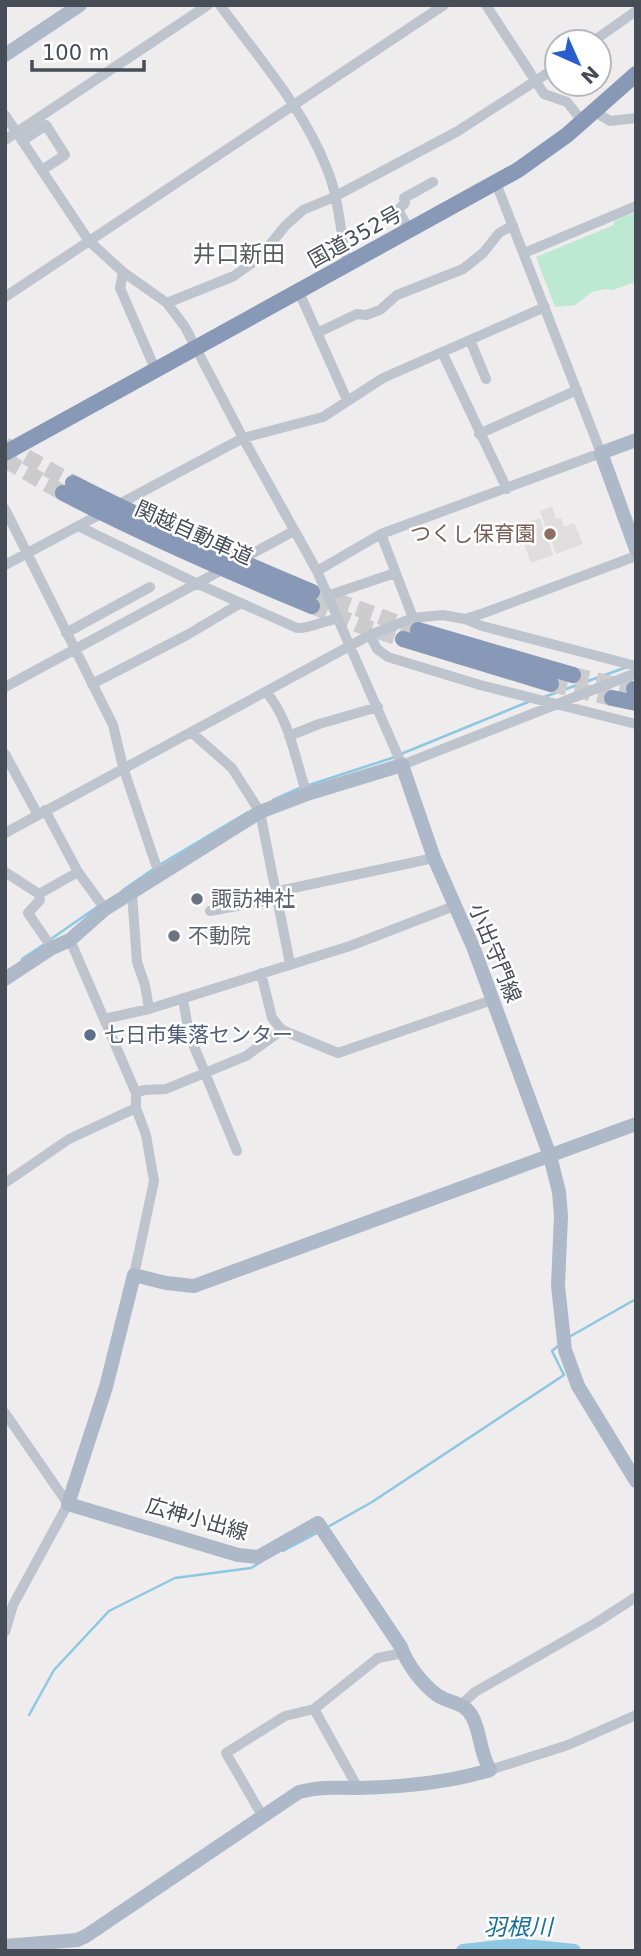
<svg xmlns="http://www.w3.org/2000/svg" width="641" height="1956" font-family="'DejaVu Sans','Noto Sans JP',sans-serif">
<rect width="100%" height="100%" fill="#eeecec"/>
<path fill="#dfdddd" d="M552 506 556 519 561 518 564 527 574 523 583 544 556 554 551 540H548L553 555 531 563 518 526 540 518 544 531H547L540 511Z"/>
<path fill="#bde9d3" d="M636 212V285L632 283 613 290 605 289 592 292 575 305 555 307 536 257 614 225V221Z"/>
<g fill="none" stroke-linecap="round" stroke-linejoin="round">
<path stroke="#8dc7e2" stroke-width="2.5" d="M544 697 627 667
M401 754 528 702
M309 785 395 757
M273 800 302 787
M161 864 248 812
M123 890 152 870
M51 939 97 907
M22 959 46 943
M569 1337 636 1299
M326 1528 372 1502 564 1375 552 1351 558 1346
M283 1551 317 1533
M29 1715 54 1670 109 1611 175 1578 251 1568 261 1562"/>
<path stroke="#8dc7e2" stroke-width="14" d="M463 1951 516 1945 574 1951"/>
<path stroke="#ccccce" stroke-width="16" stroke-dasharray="16 8" stroke-linecap="butt" d="M5 445 73 483
M5 460 63 493
M312 592 418 630
M312 606 359 625 403 639
M573 675 634 689
M551 684 612 698"/>
<path stroke="#bec4cd" stroke-width="10" d="M220 5C258 57 304 109 327 169 338 195 340 226 345 254L350 264
M486 5 544 94 567 102 582 121
M592 42 636 11
M594 111 610 121 636 118
M5 115 89 241 123 272 167 303 185 327 243 438 317 571 402 765 636 673
M5 140 208 5
M22 141 46 125 65 155 42 170
M407 226 398 210 405 203 404 198 433 182
M524 253 636 206
M123 272 120 288 156 371
M299 292 347 400
M5 297 444 5
M167 303 234 276 259 258 286 225 303 210 334 197 458 131 557 67
M317 333 357 314 366 315 380 310 397 295 463 269 483 253 499 233 513 225
M470 340 486 379
M442 352 507 489
M479 434 577 390
M5 509 113 725 123 767 159 874
M80 527 198 584 297 628C310 629 322 621 336 619
M381 534 413 618
M5 565 243 438 323 417 383 378 545 307
M317 571 381 534 601 453 496 183
M327 596 395 573
M465 619 482 626 636 666
M66 633 150 587
M370 635 377 649 388 657 480 685 636 724
M92 684 187 635 241 603
M5 687 294 531
M266 692C290 719 295 760 307 794
M191 732 232 768 260 812 290 964
M289 736 319 724 378 707
M5 754 38 815
M45 810 78 872 105 909
M5 833 370 635 413 618 443 615 465 619 484 613 636 556
M5 872 39 894 78 872
M39 894 40 900 28 913 52 948
M132 894 137 962 145 985 149 1009
M210 911 269 900 279 891 434 858
M70 940 136 1093V1108L146 1135 154 1181 134 1275
M261 973 272 1018 282 1030 338 1053 492 1000
M183 999 189 1034 237 1151
M104 1019 149 1009 350 946 454 906
M136 1093 144 1090 166 1089 246 1056 282 1030
M5 1183 69 1139 136 1108
M5 1413 68 1504 13 1605 5 1632
M462 1704 475 1692 594 1624 636 1597
M314 1709 358 1788
M490 1770 568 1745 636 1715
M263 1817 226 1753 285 1716 314 1709 378 1658 403 1653"/>
<path stroke="#adb8c9" stroke-width="14" d="M5 55 80 5
M636 440 601 453 636 549
M5 979 52 948 70 940 105 909 260 812 307 794 402 765 434 858 474 949 550 1156 559 1192 561 1216 558 1286 565 1350 578 1386 636 1481
M5 1946 77 1940 86 1936 299 1792C323 1786 335 1788 359 1788 400 1787 451 1782 490 1770 480 1753 481 1735 473 1718 465 1701 450 1704 437 1695 422 1684 407 1664 401 1647L318 1523 258 1557 238 1555 68 1504 106 1387 134 1275 166 1283 194 1286 636 1124"/>
<path stroke="#8799b7" stroke-width="16" d="M5 453 518 170 567 135 636 74
M73 483C151 523 231 558 312 592
M63 493C144 535 227 571 312 606
M418 630 573 675
M403 639 551 684
M634 689H636
M612 698 636 703"/>
</g>
<circle fill="#8d6e63" stroke="#fff" stroke-width="2.5" cx="550" cy="534" r="7"/>
<g fill="#6b7280" stroke="#fff" stroke-width="2.5">
<circle cx="197" cy="899" r="7"/>
<circle cx="174" cy="936" r="7"/>
</g>
<circle fill="#5c6f8a" stroke="#fff" stroke-width="2.5" cx="90" cy="1035" r="7"/>
<g text-anchor="middle" stroke-width="5" stroke-linejoin="round" paint-order="stroke">
<g font-size="21" fill="#464d57" stroke="#fff">
<text transform="translate(355 237) rotate(-29)" y="7">国道352号</text>
<text transform="translate(194 533) rotate(24)" y="7">関越自動車道</text>
<text transform="translate(495 953) rotate(68)" y="7">小出守門線</text>
<text transform="translate(197 1519) rotate(16)" y="7">広神小出線</text>
</g>
<g font-size="21" fill="#785e54" stroke="#fff" text-anchor="end">
<text x="536" y="541">つくし保育園</text>
</g>
<g font-size="21" fill="#5b616d" stroke="#fff" text-anchor="start">
<text x="211" y="906">諏訪神社</text>
<text x="188" y="943">不動院</text>
</g>
<g font-size="21" fill="#4e5e75" stroke="#fff" text-anchor="start">
<text x="104" y="1042">七日市集落センター</text>
</g>
<g font-size="23" fill="#595b60" stroke="#fff">
<text x="239" y="262">井口新田</text>
</g>
<g font-size="23" font-style="italic" fill="#196f97" stroke="#fff">
<text x="518" y="1935">羽根川</text>
</g>
</g>
<rect width="641" height="1956" fill="none" stroke="#464d57" stroke-width="14"/>
<g transform="translate(578 63) rotate(135)"><circle r="33" fill="#ffffff" stroke="#b5b8bc" stroke-width="2"/>
<path d="M0-5L12 26L0 18L-12 26Z" fill="#295dcb"/>
<text y="-10" font-size="19" font-weight="bold" text-anchor="middle" fill="#464d57">N</text>
</g>
<path d="M32 60v10h112v-10" fill="none" stroke="#464d57" stroke-width="3.5"/>
<text x="42" y="60" font-size="21" fill="#464d57" stroke="#ffffff" stroke-width="5" paint-order="stroke">100 m</text>
</svg>
